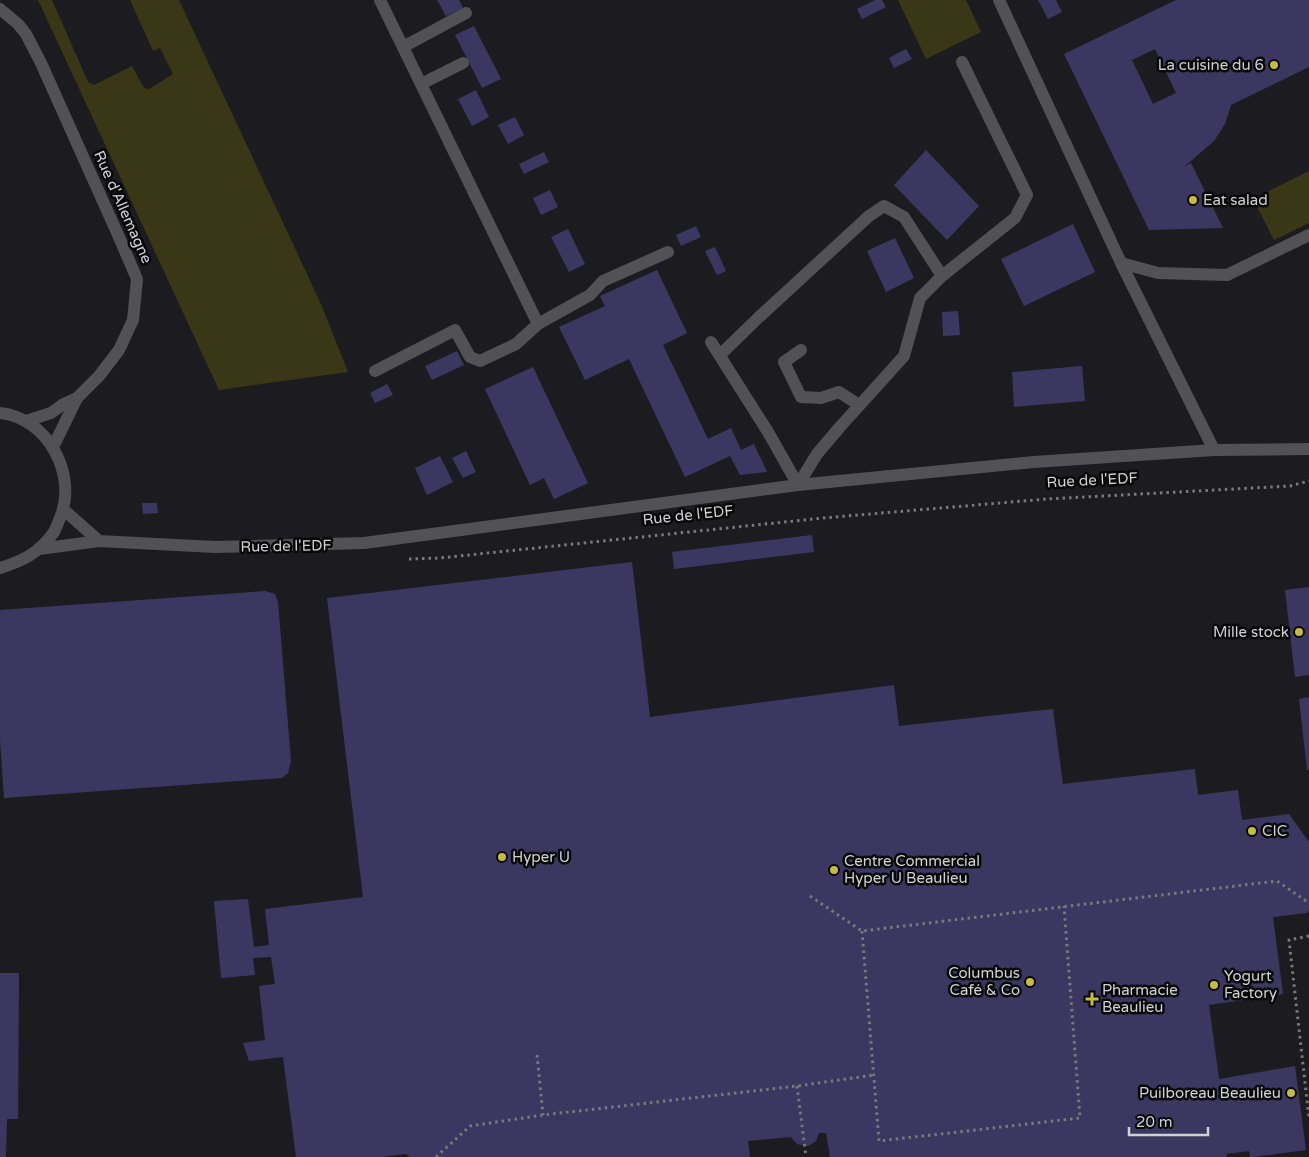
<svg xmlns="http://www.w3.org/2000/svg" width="1309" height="1157" font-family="'Varela Round',sans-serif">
<rect width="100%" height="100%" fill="#1c1c20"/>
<path fill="#3a3717" d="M38 0H52L88 82 94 85 132 66 144 88 149 89 173 74 160 48 153 51 130 0H179L321 304 348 372 219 390Z
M898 0H966L981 32 926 59Z
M1309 171V223L1274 240 1253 199Z"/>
<path fill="#3c3761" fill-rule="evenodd" d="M437 0H459L463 8 446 16Z
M875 0H882L886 7 862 19 857 9Z
M1038 0H1056L1062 12 1048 19Z
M1176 0H1309V67L1231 105 1225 124 1214 141 1184 167 1191 163 1223 228 1149 230 1064 54ZM1155 49 1176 93 1153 104 1132 60Z
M474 26 501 79 482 88 455 35Z
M906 49 912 59 894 68 889 58Z
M476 90 489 117 472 126 458 99Z
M515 117 524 135 508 144 498 125Z
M926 150 979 206 947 240 894 185Z
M544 152 549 162 524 174 519 164Z
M550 190 558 207 541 215 533 198Z
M1073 224 1095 272 1024 306 1001 259Z
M696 226 701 237 681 246 676 235Z
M568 229 585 264 569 272 551 237Z
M895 238 914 278 886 292 867 251Z
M715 247 726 271 717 275 705 251Z
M657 270 687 333 663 345 708 439 731 428 741 450 754 444 767 472 740 475 730 456 685 477 629 359 585 380 559 327 605 306 600 296Z
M958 311 960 335 943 336 942 312Z
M457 351 464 365 432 380 425 366Z
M1082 366 1085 401 1014 407 1012 372Z
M533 367 588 483 554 499 544 478 530 485 485 389Z
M387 384 393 395 375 403 370 393Z
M466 451 476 472 463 478 452 458Z
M440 456 453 482 427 495 415 468Z
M142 503H157L158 513 143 514Z
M812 535 814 552 674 569 672 552Z
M632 562 650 717 894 685 899 726 1053 709 1063 784 1195 769 1198 795 1238 790 1242 820 1289 814 1309 842V910L1307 913 1273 917 1283 994 1209 1005 1219 1079 1295 1066 1306 1150 1254 1157H1250L1249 1151 1226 1154 1227 1157H830L826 1133H819L816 1141 810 1145 807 1146 797 1144 791 1137 748 1141 750 1157H410L406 1154 381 1157H296L283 1057 249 1061 243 1043 265 1040 259 986 275 984 271 957 253 958 255 975 221 978 214 901 248 899 254 947 269 945 265 909 363 897 327 598Z
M1309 587V675L1295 677 1285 590Z
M265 591 275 594 278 602 291 761 288 773 282 778 4 798 0 739V610Z
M1309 697V770H1307L1299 699Z
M0 973H19L18 1119H7L6 1157H0Z"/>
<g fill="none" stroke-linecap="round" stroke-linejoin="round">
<path stroke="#79797c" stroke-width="3" stroke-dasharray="2.5 4" stroke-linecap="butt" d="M409 559 440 558 823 518 1047 499 1290 486 1309 481
M810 896 862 931 1277 881 1309 903
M862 931 879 1141 1080 1118 1064 906
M1309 936 1289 940 1309 1118
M537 1055 543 1115
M797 1086 806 1157
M436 1157 470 1126 543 1115 797 1086 874 1075"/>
<path stroke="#515156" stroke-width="12" d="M380 0 538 324
M999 0 1121 263 1214 450
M0 9 18 24 26 34 41 63 119 237 137 279 133 320 119 350 99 376 77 398 53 447
M403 47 466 13
M421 84 463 63
M1121 263 1158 273 1227 275 1309 235
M711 342 768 432 798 485 817 454 839 428 904 356 920 298 942 276 1015 218 1027 195 962 62
M801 350 784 362 801 397 821 398 839 392 859 405
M720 355 758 318 869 216 884 206 904 217 942 276
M375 371 455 330 470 357 480 361 516 344 538 324 590 295 603 281 668 252
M0 413C48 418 78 475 60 518 58 523 56 528 54 532 39 553 23 561 0 568
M26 421 51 413 62 405 77 398
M64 510 99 541
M39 549 99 541 215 547 364 543 798 485 1034 462 1214 450 1309 449"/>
</g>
<g fill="#c7bb3b" stroke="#070708" stroke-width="2">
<circle cx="1274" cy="65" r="5"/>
<circle cx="1193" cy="200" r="5"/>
<circle cx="1299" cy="632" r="5"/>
<circle cx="1252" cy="831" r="5"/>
<circle cx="502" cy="857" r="5"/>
<circle cx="834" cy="870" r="5"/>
<circle cx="1030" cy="982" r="5"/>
<circle cx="1214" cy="985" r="5"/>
<path d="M1089.5 991.5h5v5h5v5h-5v5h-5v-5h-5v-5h5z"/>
<circle cx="1291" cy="1093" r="5"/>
</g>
<g text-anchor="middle" stroke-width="5" stroke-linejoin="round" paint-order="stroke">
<g font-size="15" fill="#d1d1d4" stroke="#070708" text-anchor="start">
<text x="1264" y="70" text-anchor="end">La cuisine du 6</text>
<text x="1203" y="205">Eat salad</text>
<text x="1289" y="637" text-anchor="end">Mille stock</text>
<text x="1262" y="836">CIC</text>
<text x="512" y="862">Hyper U</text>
<text x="844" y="866">Centre Commercial<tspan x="844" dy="17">Hyper U Beaulieu</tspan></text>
<text x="1020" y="978" text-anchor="end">Columbus<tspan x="1020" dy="17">Café &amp; Co</tspan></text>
<text x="1224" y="981">Yogurt<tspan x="1224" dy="17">Factory</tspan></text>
<text x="1102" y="995">Pharmacie<tspan x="1102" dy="17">Beaulieu</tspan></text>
<text x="1281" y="1098" text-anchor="end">Puilboreau Beaulieu</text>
</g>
<g font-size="15" fill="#d1d1d4" stroke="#070708">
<text transform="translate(123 207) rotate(66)" y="5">Rue d'Allemagne</text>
<text transform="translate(1092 480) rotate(-3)" y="5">Rue de l'EDF</text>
<text transform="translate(688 515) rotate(-6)" y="5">Rue de l'EDF</text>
<text transform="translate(286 546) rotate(-1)" y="5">Rue de l'EDF</text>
</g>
</g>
<path d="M1129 1127v8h79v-8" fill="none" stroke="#d1d1d4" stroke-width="2.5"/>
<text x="1136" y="1127" font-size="15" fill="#d1d1d4" stroke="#070708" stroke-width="4" paint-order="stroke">20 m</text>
</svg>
